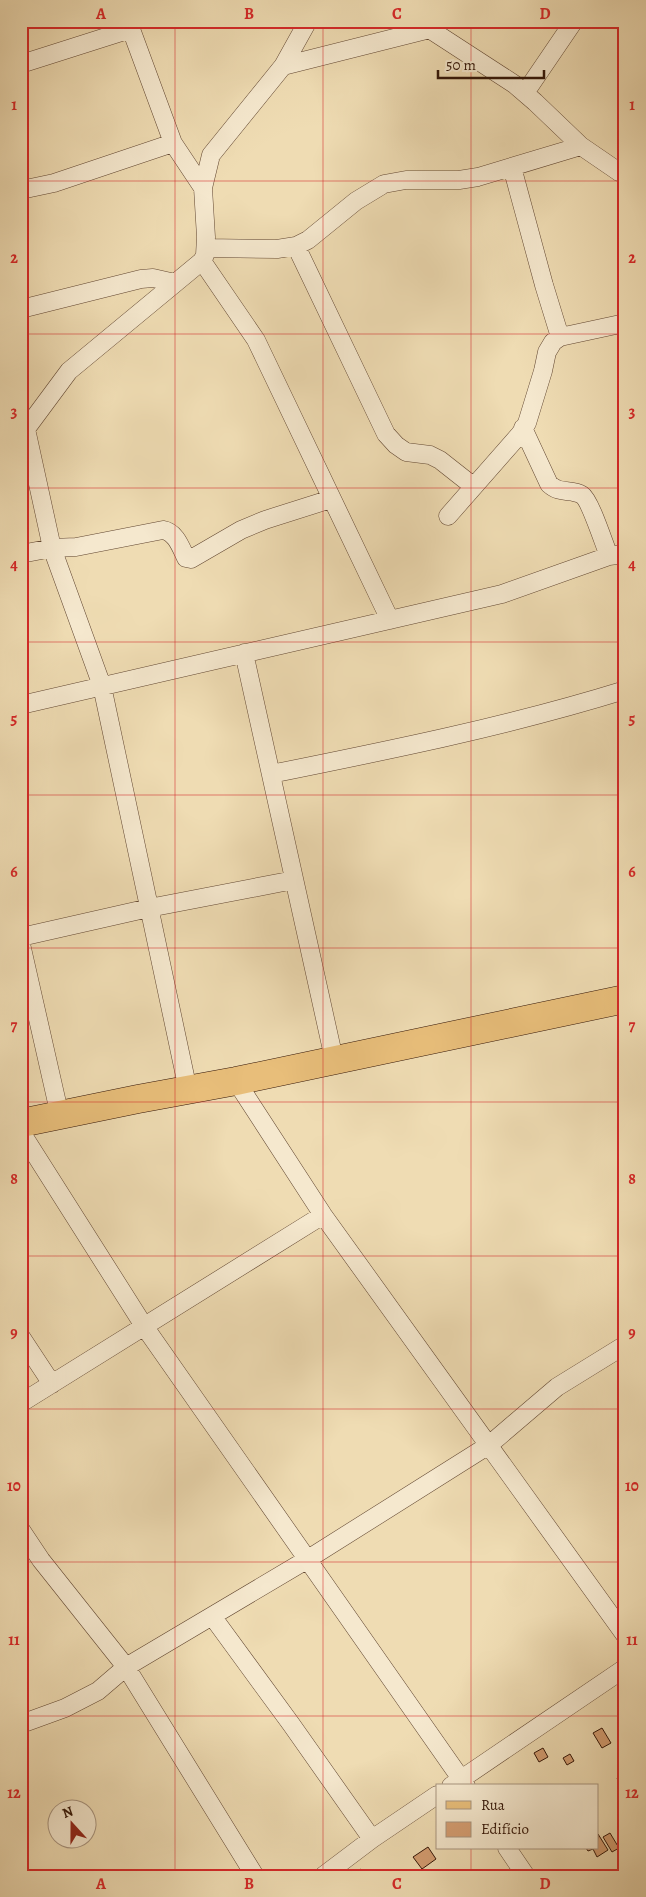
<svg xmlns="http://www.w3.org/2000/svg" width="646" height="1897" font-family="Alegreya,serif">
<rect width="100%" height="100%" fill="#efdcb3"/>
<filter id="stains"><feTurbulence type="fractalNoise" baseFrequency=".004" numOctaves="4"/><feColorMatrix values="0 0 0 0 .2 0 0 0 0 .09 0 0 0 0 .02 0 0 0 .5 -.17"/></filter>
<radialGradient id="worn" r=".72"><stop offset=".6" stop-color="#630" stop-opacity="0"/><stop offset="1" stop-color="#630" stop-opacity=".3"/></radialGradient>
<path fill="#d49d71" stroke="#321406" d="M602 1728 611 1743 602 1748 593 1733Z
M543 1748 548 1757 539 1762 534 1753Z
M570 1754 574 1761 567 1765 563 1758Z
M625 1774V1785L622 1787 617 1778Z
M610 1833 619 1848 612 1852 603 1837Z
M598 1834 608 1850 597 1857 593 1849 588 1851 586 1848H597Z
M428 1847 436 1859 422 1869 413 1857Z
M361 1869 365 1876H351Z"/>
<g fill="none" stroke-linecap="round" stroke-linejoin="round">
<g stroke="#614631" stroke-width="19">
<path id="street" d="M128 21 173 143 203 188
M417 21 514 84 535 102 581 146 619 172 625 174
M21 64 131 29
M283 66 430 29
M525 93 574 21
M512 167 544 285 560 337
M21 190 54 183 173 143
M296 246 386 434 396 445 406 452 430 455 440 460 473 486
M206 248 277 249 296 246 308 240 356 201 384 184 406 180H459L478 177 581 146
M202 261 256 340 390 620
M21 309 141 279 153 278 175 283
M21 417 26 429 52 548 102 686 188 1090
M523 428 549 484C561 495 571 488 582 495 590 500 604 544 609 556
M26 429 69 371 202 261 205 255 206 237 203 188 211 155 283 66 308 21
M448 516 520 434 527 423 543 371 547 352 553 342 560 337 625 323
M21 554 52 548 76 547 163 530C176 532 181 548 186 558L191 559 241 530 265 520 331 499
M244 653 334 1059
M21 705 502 594 609 556 625 554
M271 774C390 750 509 726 625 690
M21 937 149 908 294 880
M21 944 60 1116
M236 1081 323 1215 625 1635
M21 1132 144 1326 466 1786
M21 1337 52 1384
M21 1403 323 1215
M21 1530 41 1560 126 1667 255 1876
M212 1616 291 1724 372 1839
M21 1724 65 1708 98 1691 126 1667 308 1559 489 1445 557 1387 625 1345
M451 1786 625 1668
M507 1848 526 1876
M323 1876 372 1839 437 1795"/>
</g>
<g stroke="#321406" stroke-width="29">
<path id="primary" d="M21 1123 138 1099 236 1081 625 999"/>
</g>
<use href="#street" stroke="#f5e8ce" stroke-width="18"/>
<use href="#primary" stroke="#e8be7a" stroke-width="28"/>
</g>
<path fill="none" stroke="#d62828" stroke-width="1" stroke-opacity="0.55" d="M175 21V1876M323 21V1876M471 21V1786M21 181H625M21 334H625M21 488H625M21 642H625M21 795H625M21 948H625M21 1102H625M21 1256H625M21 1409H625M21 1562H625M21 1716H625M471 1848V1876"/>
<rect width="646" height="1897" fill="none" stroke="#efdcb3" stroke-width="55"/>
<rect x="436" y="1784" width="162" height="65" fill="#f5e8ce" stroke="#a7937e"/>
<rect x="446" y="1801" width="25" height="8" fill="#e8be7a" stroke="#a7937e"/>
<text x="481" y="1810" font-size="15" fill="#321406">Rua</text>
<rect x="446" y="1822" width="25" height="15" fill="#d49d71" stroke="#a7937e"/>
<text x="481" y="1834" font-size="15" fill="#321406">Edifício</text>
<g transform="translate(72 1824) rotate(339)"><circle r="24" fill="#f5e8ce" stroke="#a7937e"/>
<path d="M0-4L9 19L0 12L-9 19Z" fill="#8f2418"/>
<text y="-8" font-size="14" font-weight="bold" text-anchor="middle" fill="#321406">N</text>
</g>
<path d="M438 70v8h106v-8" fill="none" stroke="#321406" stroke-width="2.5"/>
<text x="446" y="70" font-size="15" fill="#321406" stroke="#f5e8ce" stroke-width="4" paint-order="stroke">50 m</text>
<rect x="28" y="28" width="590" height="1842" fill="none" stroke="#d62828" stroke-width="2"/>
<g font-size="16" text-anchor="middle" font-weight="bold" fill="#d62828">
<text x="101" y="19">A</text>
<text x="249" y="19">B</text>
<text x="397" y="19">C</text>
<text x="545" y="19">D</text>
<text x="14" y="110">1</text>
<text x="632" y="110">1</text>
<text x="14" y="263">2</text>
<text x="632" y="263">2</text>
<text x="14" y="417">3</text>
<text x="632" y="417">3</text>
<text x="14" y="570">4</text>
<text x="632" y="570">4</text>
<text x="14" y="724">5</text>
<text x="632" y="724">5</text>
<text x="14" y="877">6</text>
<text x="632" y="877">6</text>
<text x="14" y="1031">7</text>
<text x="632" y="1031">7</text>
<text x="14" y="1184">8</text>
<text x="632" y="1184">8</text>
<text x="14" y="1338">9</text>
<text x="632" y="1338">9</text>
<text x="14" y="1491">10</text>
<text x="632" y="1491">10</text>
<text x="14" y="1645">11</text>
<text x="632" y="1645">11</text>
<text x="14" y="1798">12</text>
<text x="632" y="1798">12</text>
<text x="101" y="1889">A</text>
<text x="249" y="1889">B</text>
<text x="397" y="1889">C</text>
<text x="545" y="1889">D</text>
</g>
<rect width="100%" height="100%" filter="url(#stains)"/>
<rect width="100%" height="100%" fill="url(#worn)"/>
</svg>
